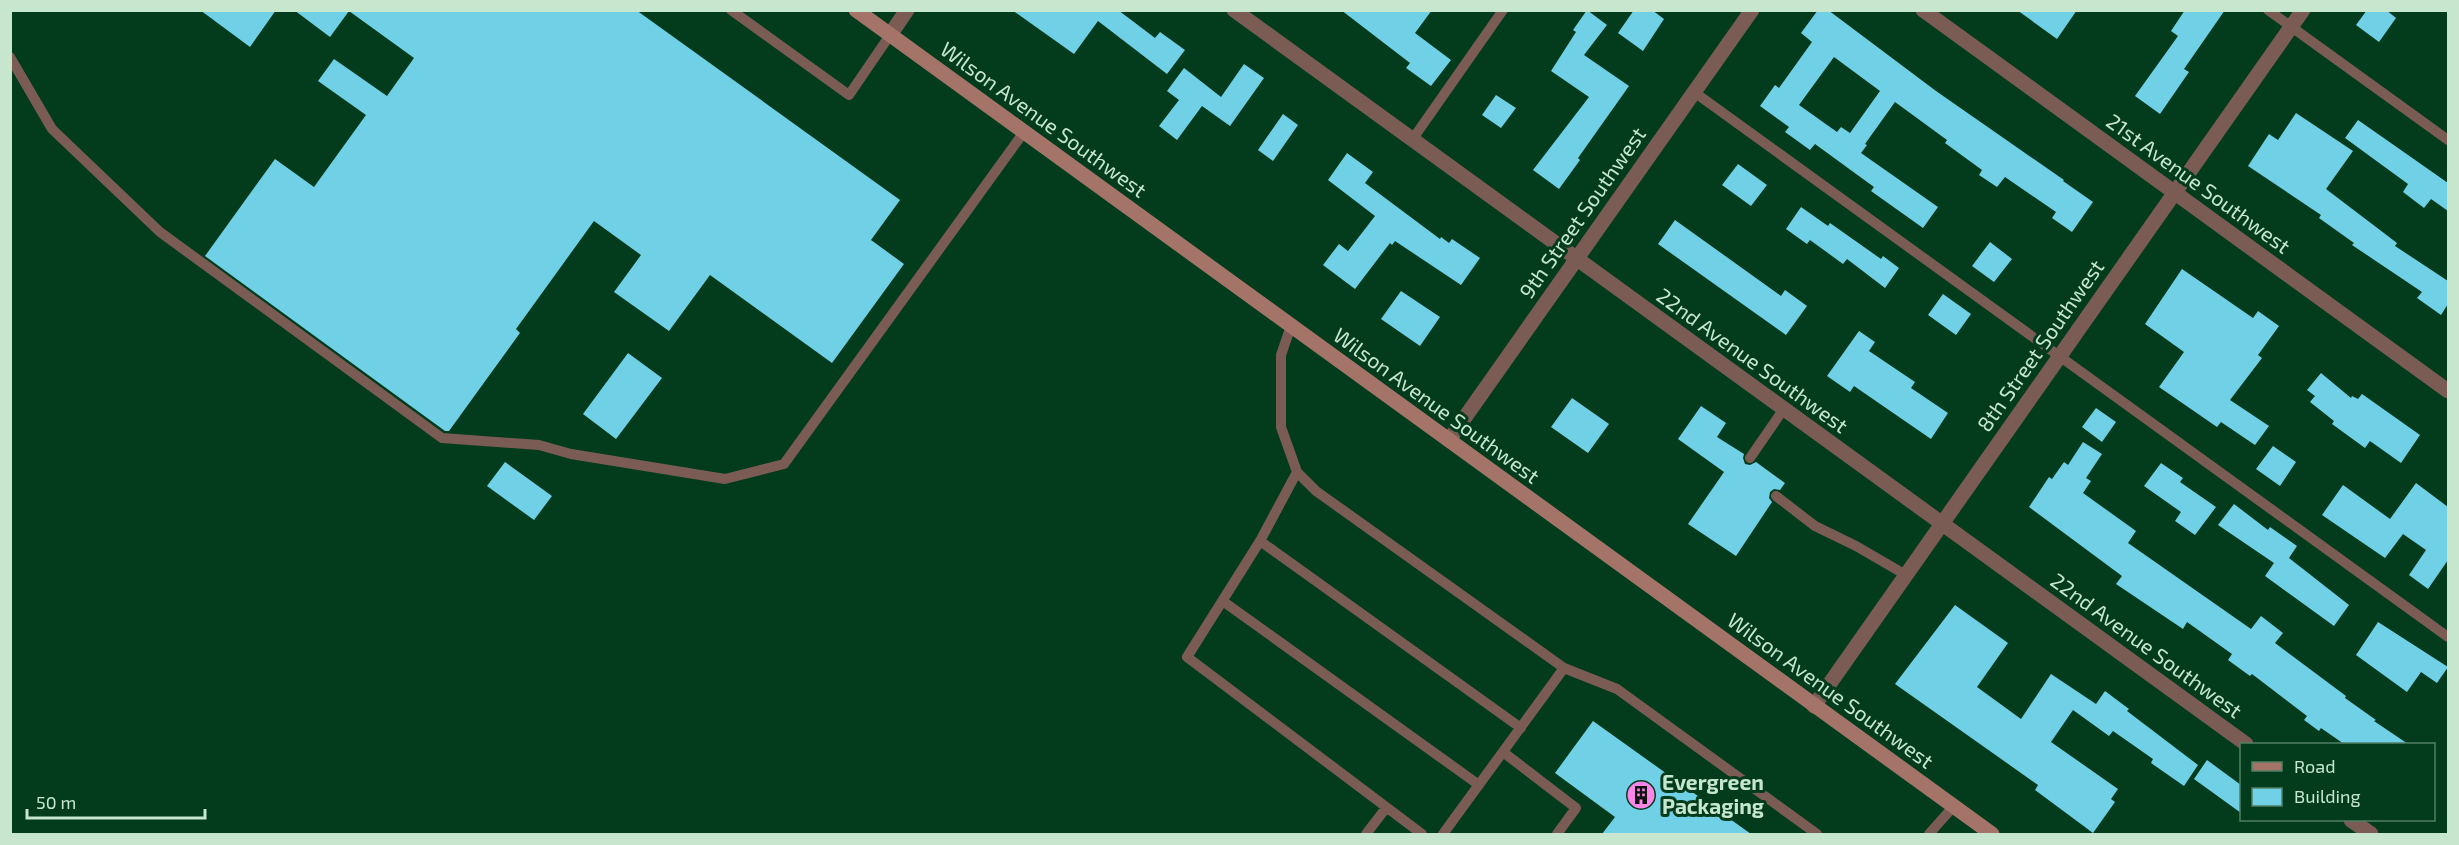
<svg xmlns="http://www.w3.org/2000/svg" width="2459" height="845" font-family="'Exo 2',sans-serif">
<rect width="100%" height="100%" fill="#033b1d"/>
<path fill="#70d1e6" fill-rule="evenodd" d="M200 10H276L250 47Z
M294 10H636L900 200 871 240 904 264 832 363 710 275 669 331 614 292 641 255 594 221 516 329 520 333 449 431H445L205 256 275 159 314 187 366 115 318 81 334 59 387 96 414 58 349 11 330 37Z
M1012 10H1118L1155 38 1160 32 1185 50 1167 74 1098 21 1074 54Z
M1341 10H1432L1415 33 1451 60 1431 86 1406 68 1410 63Z
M1587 10 1607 25 1584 55 1629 86 1578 158 1580 160 1559 189 1533 170 1589 97 1551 71 1576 32 1573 30Z
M1634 10H1652L1664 19 1643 51 1618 33Z
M1818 10H1828L1936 91 2064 180 2063 181 2093 202 2072 232 2052 218 2056 212 2005 177 1997 187 1979 175 1982 170 1945 143 1947 140 1895 102 1865 144 1867 145 1861 153 1938 207 1923 228 1871 191 1874 187 1815 144 1810 150 1785 132 1789 127 1760 106 1775 85 1779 88 1812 42 1801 33ZM1834 57 1880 91 1850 133 1841 127 1837 132 1799 105Z
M2017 10H2077L2057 39Z
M2185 10H2225L2184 69 2189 72 2160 114 2135 96 2178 36 2171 31Z
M2367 10H2386L2396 18 2379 42 2356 25Z
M1244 64 1264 78 1230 126 1202 106 1177 140 1159 126 1179 100 1167 91 1184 68 1221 97Z
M1496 95 1516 108 1501 128 1482 115Z
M2296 113 2353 151 2326 189 2397 243 2395 246 2448 281V304L2441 315 2417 298 2422 292 2352 245 2354 243 2319 218 2321 215 2248 166 2269 134 2278 140Z
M1283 114 1298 125 1273 161 1258 150Z
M2358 120 2448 183V211L2431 199 2424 208 2403 192 2408 184 2345 138Z
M1347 153 1373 172 1365 183 1440 239 1441 237 1449 243 1452 239 1480 258 1461 285 1395 241 1392 245 1390 243 1355 289 1323 265 1339 244 1348 251 1375 216 1328 180Z
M1738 164 1767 185 1751 206 1722 185Z
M1801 207 1828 226 1830 223 1881 259 1883 256 1899 268 1885 288 1847 259 1843 264 1810 240 1807 244 1786 229Z
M1675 220 1781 296 1785 290 1807 306 1786 335 1658 244Z
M1990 242 2012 259 1994 282 1972 266Z
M2182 269 2253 318 2258 311 2279 326 2258 355 2262 358 2230 400 2269 426 2255 445 2221 422 2217 427 2159 387 2184 352 2145 324Z
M1401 291 1440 317 1420 346 1381 319Z
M1943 294 1971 314 1956 335 1928 315Z
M1859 331 1875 342 1869 351 1915 382 1911 388 1948 413 1931 439 1854 386 1850 392 1827 376Z
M628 353 662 378 616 439 583 414Z
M2321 373 2351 398 2352 396 2358 399 2362 394 2420 435 2401 463 2370 441 2365 448 2332 424 2334 421 2310 402 2315 396 2307 390Z
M1572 398 1609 424 1588 453 1551 427Z
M1701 406 1726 423 1717 437 1744 454 1743 458 1745 464 1750 465 1756 462 1785 483 1780 490 1774 489 1770 492 1769 498 1772 502 1736 556 1688 524 1724 472 1678 439Z
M2096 408 2116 422 2102 442 2082 427Z
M2083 442 2102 454 2086 478 2091 481 2083 493 2136 531 2128 543 2251 629 2261 616 2283 633 2275 643 2346 696 2345 698 2376 720 2374 721 2408 744H2344L2321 728 2319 731 2304 720 2307 716 2252 674 2250 676 2228 660 2232 654 2187 622 2183 629 2116 584 2122 576 2029 507 2049 477 2052 479 2064 462 2068 465Z
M2273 446 2296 462 2280 486 2256 469Z
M505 462 552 496 534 520 487 486Z
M2161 463 2183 478 2180 482 2216 507 2195 535 2175 521 2181 512 2144 486Z
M2416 483 2448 507V560L2428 589 2409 575 2426 550 2403 534 2385 558 2322 515 2343 485 2390 519Z
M2234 504 2268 530 2270 527 2297 546 2289 558 2349 605 2334 626 2265 576 2274 563 2218 525Z
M1955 605 2008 643 1977 687 2021 719 2051 674 2096 704 2105 691 2129 709 2127 711 2198 765 2184 786 2151 763 2153 759 2113 731 2109 736 2073 710 2051 742 2118 789 2111 799 2115 802 2093 833 2035 790 2038 785 1895 684Z
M2378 622 2448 667 2437 683 2421 672 2407 692 2356 655Z
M1593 721 1751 834H1602L1615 817 1555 773Z
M2207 760 2241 785V813L2194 779Z"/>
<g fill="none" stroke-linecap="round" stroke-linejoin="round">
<path stroke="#7b5c55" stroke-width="10" d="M731 10 849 95 890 35
M2268 10 2448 140
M10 57 52 129 160 232 442 438 539 445 571 454 725 479 784 464 1024 132
M1694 92 2448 637
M1412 140 1503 10
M1291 326 1281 355V427L1297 472 1316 491 1564 668 1617 689 1817 834
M1750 458 1783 410
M1297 472 1260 541 1187 657 1422 834
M1776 496 1815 526 1856 546 1906 575
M1260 541 1521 728
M1224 602 1479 785
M1503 752 1576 808 1557 834
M1366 834 1386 808
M1443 834 1564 668
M1929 834 1953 807"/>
<path stroke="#7b5c55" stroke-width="15" d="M1234 10 2246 744
M1923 10 2448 391
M890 35 907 10
M1449 440 1752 10
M1814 706 2303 10
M2351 820 2371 834"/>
<path stroke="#a57469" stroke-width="15" d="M856 10 1992 834"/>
</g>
<defs>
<g id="building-disc" transform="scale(1.5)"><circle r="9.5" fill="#fa87e8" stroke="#033b1d"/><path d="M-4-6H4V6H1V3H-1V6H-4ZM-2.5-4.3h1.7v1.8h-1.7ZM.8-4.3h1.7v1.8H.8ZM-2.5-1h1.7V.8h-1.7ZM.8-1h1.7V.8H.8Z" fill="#111"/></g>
</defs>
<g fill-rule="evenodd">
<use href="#building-disc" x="1641" y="795"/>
</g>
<g text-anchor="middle" stroke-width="6" stroke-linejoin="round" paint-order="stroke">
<g font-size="21" fill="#c6e7ce" stroke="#033b1d">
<text transform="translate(1043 120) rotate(36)" y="7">Wilson Avenue Southwest</text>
<text transform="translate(2198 184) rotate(36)" y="7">21st Avenue Southwest</text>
<text transform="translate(1583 213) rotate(-55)" y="7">9th Street Southwest</text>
<text transform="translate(2041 346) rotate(-55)" y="7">8th Street Southwest</text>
<text transform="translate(1752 361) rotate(36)" y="7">22nd Avenue Southwest</text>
<text transform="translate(1436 406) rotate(36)" y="7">Wilson Avenue Southwest</text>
<text transform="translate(2146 646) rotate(36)" y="7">22nd Avenue Southwest</text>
<text transform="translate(1830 691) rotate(36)" y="7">Wilson Avenue Southwest</text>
</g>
<g font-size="21" font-weight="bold" fill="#c6e7ce" stroke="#033b1d" text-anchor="start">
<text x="1662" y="790">Evergreen<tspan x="1662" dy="24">Packaging</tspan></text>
</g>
</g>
<rect width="2459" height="845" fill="none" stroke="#c6e7ce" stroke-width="24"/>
<rect x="2240" y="743" width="195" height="78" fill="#033b1d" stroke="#518064" stroke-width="1.5"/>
<rect x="2252" y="762" width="30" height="9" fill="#a57469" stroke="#518064" stroke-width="1.5"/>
<text x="2294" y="773" font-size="18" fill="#c6e7ce">Road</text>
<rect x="2252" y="788" width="30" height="18" fill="#70d1e6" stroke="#518064" stroke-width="1.5"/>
<text x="2294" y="803" font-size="18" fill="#c6e7ce">Building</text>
<path d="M27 809v9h178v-9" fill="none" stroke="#c6e7ce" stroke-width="3"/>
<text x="36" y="809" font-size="18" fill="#c6e7ce" stroke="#033b1d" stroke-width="4.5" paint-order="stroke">50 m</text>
</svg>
